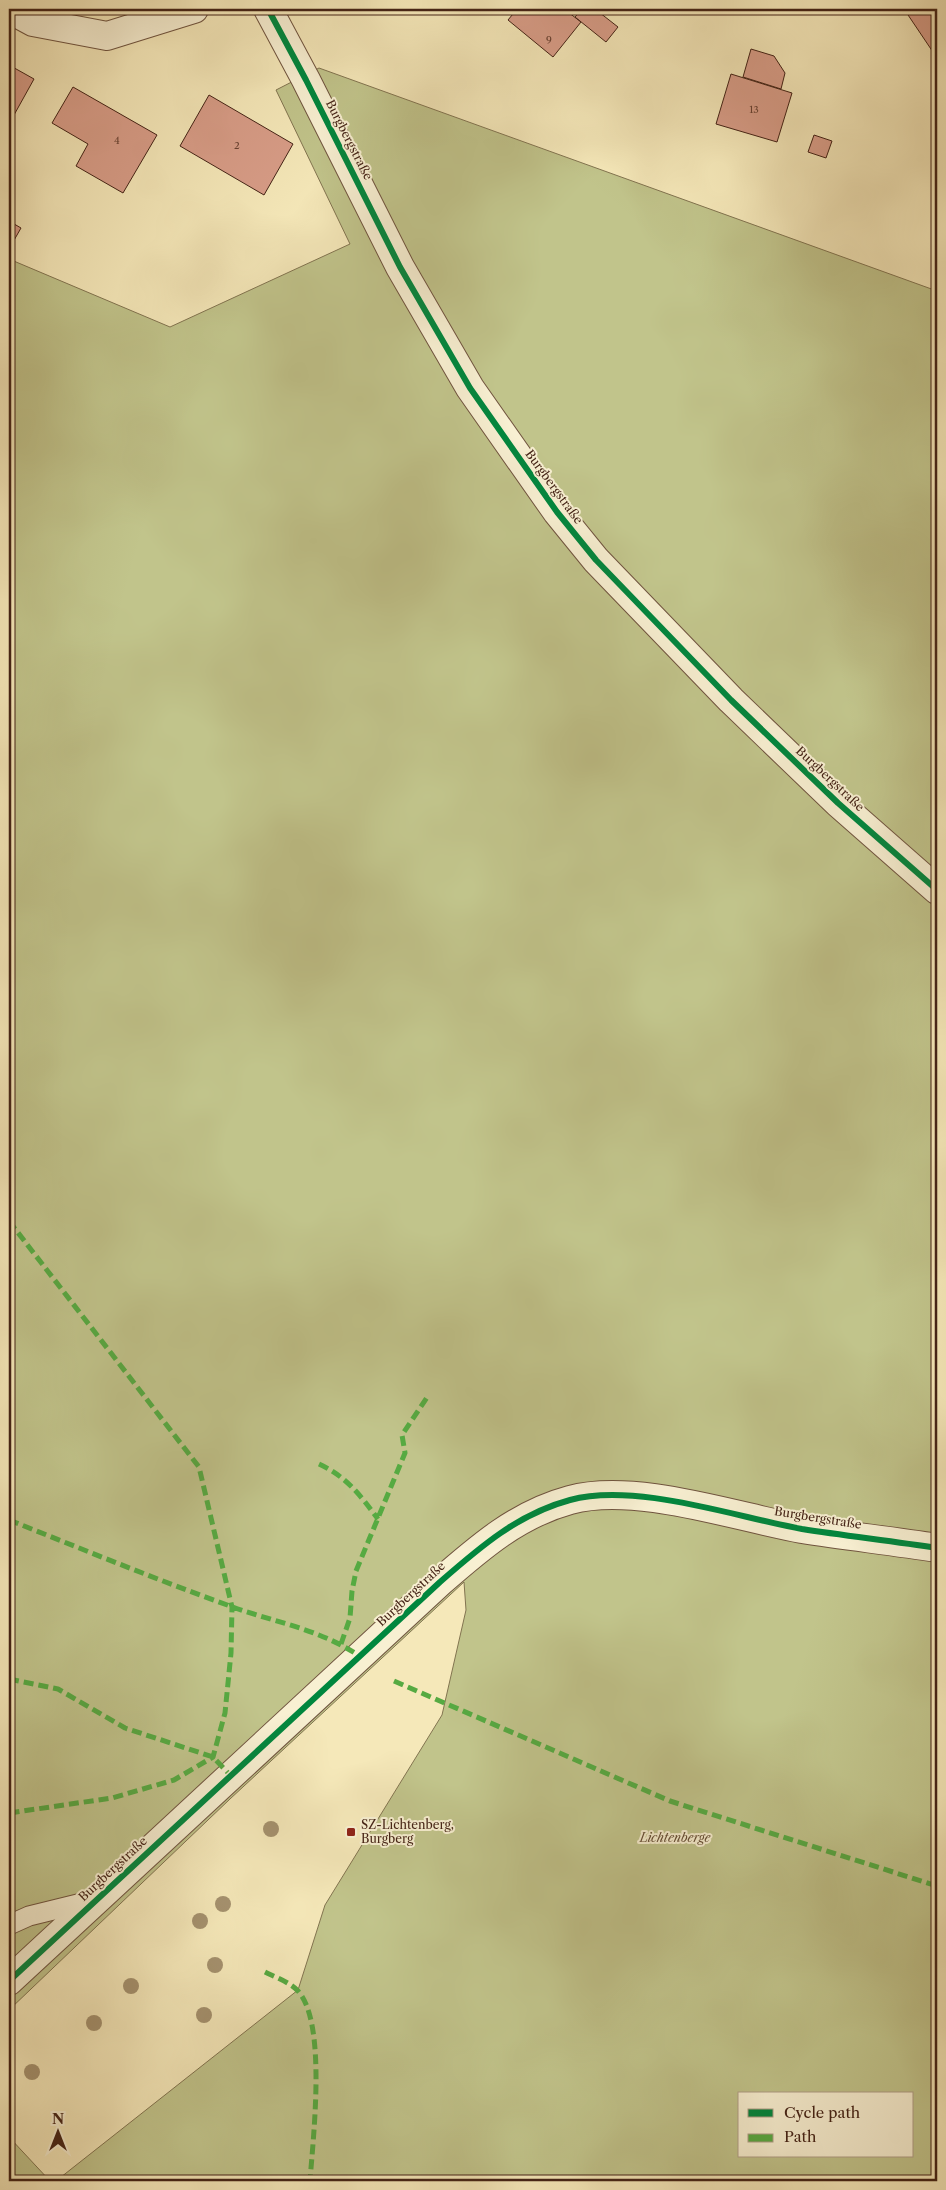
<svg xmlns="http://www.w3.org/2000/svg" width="946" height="2190" font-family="'Libre Caslon Text',serif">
<rect width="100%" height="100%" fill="#f5e8b9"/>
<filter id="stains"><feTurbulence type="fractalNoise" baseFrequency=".004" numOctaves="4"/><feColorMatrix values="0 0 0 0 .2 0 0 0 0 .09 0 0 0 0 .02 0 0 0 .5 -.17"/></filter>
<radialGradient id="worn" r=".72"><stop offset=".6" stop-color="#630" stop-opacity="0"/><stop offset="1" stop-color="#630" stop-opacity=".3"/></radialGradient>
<path fill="#c1c48b" stroke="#827450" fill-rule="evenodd" d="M319 68 937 291V2181H56L298 1990 325 1905 442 1715 466 1610 464 1582 230 1799 9 2010V259L170 327 350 244 276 90ZM740 2094H912V2156H740Z
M9 2137 50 2181H9Z"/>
<path fill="#d89d88" stroke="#442316" d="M517 9H564L581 22 553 57 508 20Z
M582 9H595L618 27 606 42 575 17Z
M904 9H937V58Z
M751 49 774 56 785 73 781 89 743 77Z
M9 65 34 79 9 124Z
M731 74 792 93 777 142 716 124Z
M73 87 157 135 123 193 76 166 88 144 52 123Z
M209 95 293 144 264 195 180 146Z
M814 135 832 141 826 158 808 152Z
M9 221 21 228 9 249Z"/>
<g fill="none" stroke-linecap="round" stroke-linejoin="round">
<g stroke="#70543f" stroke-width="21">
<path id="service" d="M9 1925 29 1916 94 1900"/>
</g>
<g stroke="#70543f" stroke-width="30">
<path id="minor" d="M9 9 33 22 107 36 194 9"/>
</g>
<g stroke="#70543f" stroke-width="30">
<path id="tertiary" d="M268 9 306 80 400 267 470 388 557 512 596 560 731 700 838 803 937 890
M9 1981 440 1582C480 1547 518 1514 570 1500 635 1482 736 1517 802 1529 847 1536 892 1541 937 1548"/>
</g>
<use href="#service" stroke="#f8f0d2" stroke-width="19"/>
<use href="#minor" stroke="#f8f0d2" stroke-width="28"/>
<use href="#tertiary" stroke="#f8f0d2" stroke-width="28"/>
<path stroke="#56aa42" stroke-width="5" stroke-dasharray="10 5" stroke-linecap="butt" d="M9 1221 199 1467 232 1607 231 1653 225 1713 213 1757 174 1780 112 1798 9 1813
M319 1464C347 1477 360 1495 378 1519
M9 1520C82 1549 155 1579 230 1606 276 1623 318 1628 361 1657
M341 1644 350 1618 352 1591 356 1571 405 1453 402 1435 428 1396
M9 1679 58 1689 125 1728 213 1757 230 1775
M394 1681 670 1801 937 1886
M265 1972C275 1977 291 1983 298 1991 327 2023 313 2138 310 2181"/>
<g stroke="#f8f0d2" stroke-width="9">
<path id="cycleway" d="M268 9 306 80 400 267 470 388 557 512 596 560 731 700 838 803 937 890
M9 1981 440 1582C480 1547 518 1514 570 1500 635 1482 736 1517 802 1529 847 1536 892 1541 937 1548"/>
</g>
<use href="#cycleway" stroke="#00873e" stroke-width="6"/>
</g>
<g fill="#a5926f">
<circle cx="271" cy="1829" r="8"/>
<circle cx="223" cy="1904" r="8"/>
<circle cx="200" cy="1921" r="8"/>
<circle cx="215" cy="1965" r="8"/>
<circle cx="131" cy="1986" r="8"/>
<circle cx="204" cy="2015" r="8"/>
<circle cx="94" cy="2023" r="8"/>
<circle cx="32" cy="2072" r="8"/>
</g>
<rect fill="#8f2418" stroke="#f8f0d2" stroke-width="2" x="346" y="1827" width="10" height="10" rx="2.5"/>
<g text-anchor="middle" stroke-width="4" stroke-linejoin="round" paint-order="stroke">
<g font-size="10" fill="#694232">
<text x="549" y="43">9</text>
<text x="754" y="113">13</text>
<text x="117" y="144">4</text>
<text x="237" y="149">2</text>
</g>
<g font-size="12" fill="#442316" stroke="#f8f0d2">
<text transform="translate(349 140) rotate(63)" y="4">Burgbergstraße</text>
<text transform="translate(554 487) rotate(54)" y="4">Burgbergstraße</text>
<text transform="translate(830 779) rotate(43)" y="4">Burgbergstraße</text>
<text transform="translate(818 1518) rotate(9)" y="4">Burgbergstraße</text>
<text transform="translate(411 1594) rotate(-43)" y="4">Burgbergstraße</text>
<text transform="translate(113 1869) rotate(-43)" y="4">Burgbergstraße</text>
</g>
<g font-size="12" fill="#442316" stroke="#f8f0d2" text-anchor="start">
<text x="361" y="1829">SZ-Lichtenberg,<tspan x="361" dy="14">Burgberg</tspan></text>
</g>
<g font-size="12" font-style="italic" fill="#634b33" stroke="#f8f0d2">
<text x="675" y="1842">Lichtenberge</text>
</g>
</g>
<rect width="946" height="2190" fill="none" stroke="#f5e8b9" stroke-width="30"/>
<rect x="10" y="10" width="926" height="2170" fill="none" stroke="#442316" stroke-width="2.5"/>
<rect x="15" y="15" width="916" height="2160" fill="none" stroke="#442316"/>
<rect x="738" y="2092" width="175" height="65" fill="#f8f0d2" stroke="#b09e87"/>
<rect x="748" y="2109" width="25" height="8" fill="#00873e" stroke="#b09e87"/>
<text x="784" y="2118" font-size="15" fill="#442316">Cycle path</text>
<rect x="748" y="2134" width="25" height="8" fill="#56aa42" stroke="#b09e87"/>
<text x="784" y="2142" font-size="15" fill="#442316">Path</text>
<g transform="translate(58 2132)" stroke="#f8f0d2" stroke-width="4" paint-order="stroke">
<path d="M0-4L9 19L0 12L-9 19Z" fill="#442316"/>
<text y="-8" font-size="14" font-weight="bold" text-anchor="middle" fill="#442316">N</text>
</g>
<rect width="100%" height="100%" filter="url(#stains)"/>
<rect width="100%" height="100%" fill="url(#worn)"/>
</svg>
